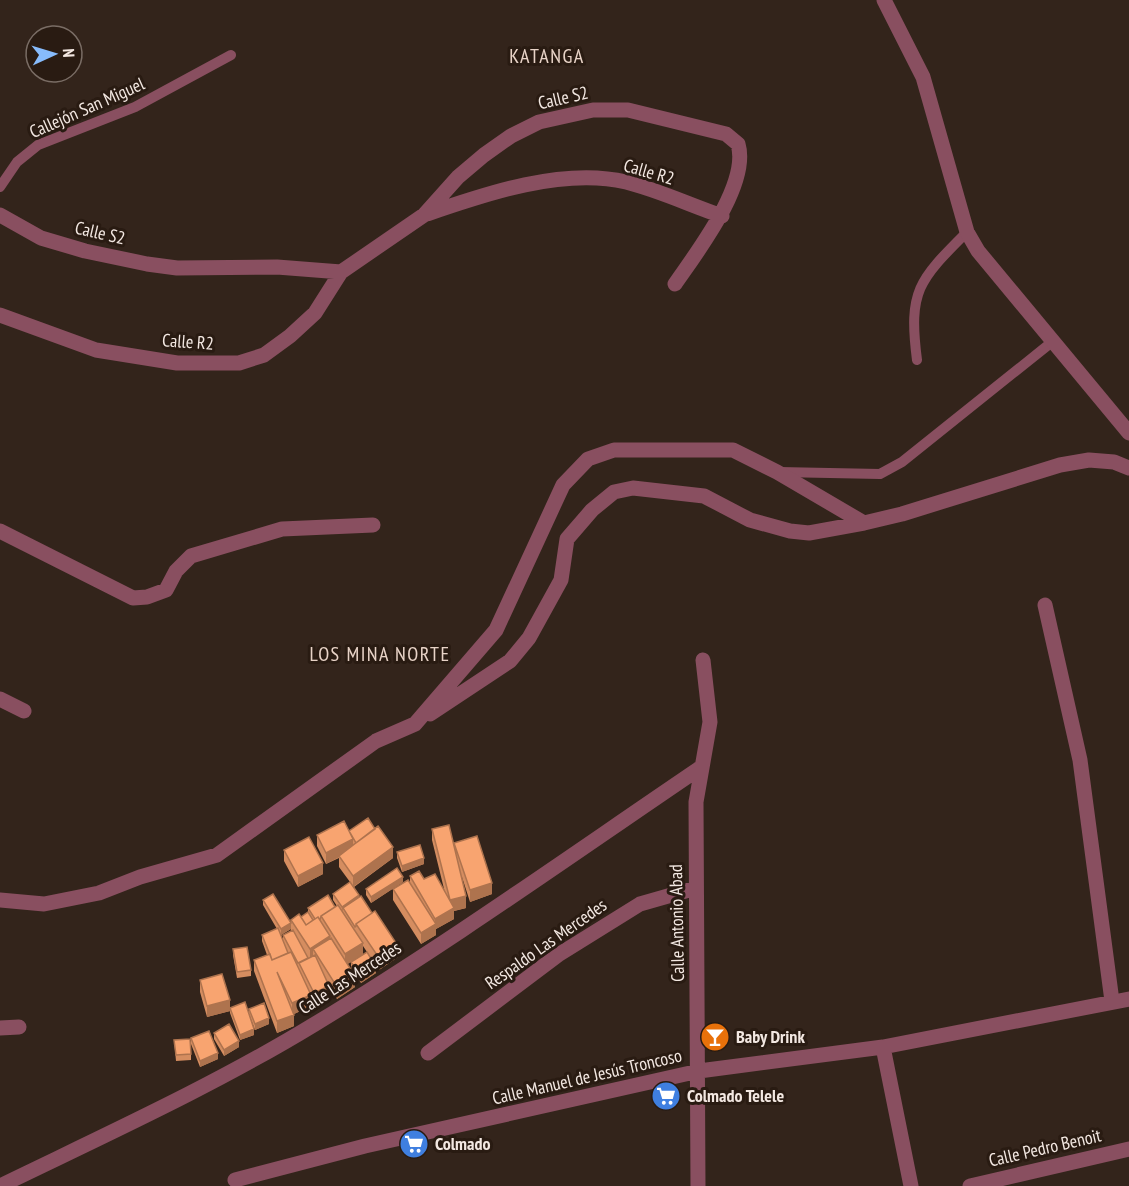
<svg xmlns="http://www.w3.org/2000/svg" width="1129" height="1186" font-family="'PT Sans Narrow',sans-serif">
<rect width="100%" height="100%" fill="#33241b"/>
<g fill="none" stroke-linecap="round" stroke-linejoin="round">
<path stroke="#894f60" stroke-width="10" d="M0 187 17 162 38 145 135 107 231 55
M917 360C908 290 919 280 967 232
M779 472 880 474 902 462 1052 342"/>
<path stroke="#894f60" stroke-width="15" d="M884 0 923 77 967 232 978 251 1129 433
M427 214C485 194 563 167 626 182 658 190 690 205 722 216
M0 215 41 238 85 251 147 264 177 268 277 267 341 272
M0 315 96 350 177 363H239L264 355 290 336 315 313 341 272 424 215 458 177 484 155 511 136 539 122 593 110H628L726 134 738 144C750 184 697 252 675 284
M0 531 133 598 147 597 166 590 176 571 191 556 282 529 373 525
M1045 605 1080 760 1112 1001
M0 699 24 711
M430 714 510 661 529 638 561 580 567 539 592 510 614 492 633 488 704 496 750 520 790 531 809 533 864 523
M0 900 44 904 99 893 140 877 217 855 376 741 415 724 496 630 563 485 588 459 614 450H733L777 472 864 523 902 514 1060 465 1089 460 1114 462 1129 468
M0 1028 19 1027
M883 1047 911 1186
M428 1053 558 955 640 904 696 888
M235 1180 365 1146 699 1071 883 1047 1129 999
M0 1186C105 1135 215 1085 315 1024 447 944 573 854 700 768
M698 1186 696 802 710 722 703 660
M970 1186 1129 1149"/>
</g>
<path fill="#d58d60" d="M432 829 454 847V843L492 894 470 902 462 877 466 908 454 911V919L436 929V935L421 944 393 900V889L410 883V876L424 879 445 893 432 840Z
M349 831 393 858 354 887 359 897 398 957 379 970 363 946V954L347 964 355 987 337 999 329 987V997L314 1005 311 999V1006L294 1014V1026L277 1033 254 971V960L267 955 262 941V935L277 929 263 905V900L291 929 281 935 283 940V935L291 931V920L301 917 308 913V908L335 907 337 906 333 900V894L350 882 339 867V858L326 864 317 846V835Z
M284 850 323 874 298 887 284 861Z
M397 852 424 864 402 872 397 858Z
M403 882 371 903 366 895V889Z
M233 949 251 970V976L237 978 233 955Z
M351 962 376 973 361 983 351 968Z
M200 980 230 1011 207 1017 200 992Z
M230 1008 254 1035 240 1040 230 1013Z
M249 1009 269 1024 255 1030 249 1014Z
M214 1033 239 1047 224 1056 214 1039Z
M191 1038 218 1059 200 1067 191 1044Z
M174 1040 191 1054V1060L176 1061Z"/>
<path fill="#ae734e" d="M353 839V850L326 864V853Z
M393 847V858L353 887V876Z
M424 858V864L402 872V866Z
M323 863V874L298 887V876Z
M403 877V882L371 903V897Z
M492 883V894L470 902V890Z
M359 895V900L343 908 342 913V907Z
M466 896V908L454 911V919L436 929V935L421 944V933L435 924V919L450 900Z
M291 923V929L281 935V929Z
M330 936V947L313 949V958L310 960V949Z
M363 943V954L345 966V954Z
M398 946V957L379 970V958Z
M376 967V973L361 983V977Z
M355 976V987L337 999V987Z
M329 986V997L314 1005V993Z
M311 995V1006L292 1015V1003Z
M230 1000V1011L207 1017V1006Z
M294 1015V1026L277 1033V1021Z
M269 1018V1024L255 1030V1024Z
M254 1029V1035L240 1040V1035Z
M239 1041V1047L224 1056V1050Z
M218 1053V1059L200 1067V1061Z"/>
<path fill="#f8a470" stroke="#ae734e" stroke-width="1.5" d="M368 818 375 829 356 843 349 831Z
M344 821 353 839 326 853 317 835Z
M449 825 466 896 450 900 432 829Z
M378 826 393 847 353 876 339 856Z
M477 836 492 883 470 890 454 843Z
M309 837 323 863 298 876 284 850Z
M420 845 424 858 402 866 397 852Z
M397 868 403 877 371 897 366 889Z
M419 871 424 879 435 874 454 908 435 919 410 876Z
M408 880 436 924 421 933 393 889Z
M350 882 359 895 342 907 333 894Z
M273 894 291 923 281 929 263 900Z
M328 895 335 907 321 916 320 920 318 917 315 919 308 908Z
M361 896 372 913 356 924V926L355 927 343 908Z
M338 905 363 943 345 954 321 916Z
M375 911 398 946 379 958 356 924Z
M308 912 313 920 306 925 301 917Z
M299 914 306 925 318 917 330 936 310 949 291 920Z
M278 928 288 953 272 960 262 935Z
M293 930 308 958 298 963 283 935Z
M331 938 355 976 337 987 313 949Z
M247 947 251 970 237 972 233 949Z
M291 952 311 995 292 1003 277 972 294 1015 277 1021 254 960 270 954 272 960Z
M367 952 376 967 361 977 351 962Z
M315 955 329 986 314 993 299 963Z
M222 974 230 1000 207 1006 200 980Z
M245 1002 254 1029 240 1035 230 1008Z
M264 1003 269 1018 255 1024 249 1009Z
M229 1024 239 1041 224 1050 214 1033Z
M209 1031 218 1053 200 1061 191 1038Z
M190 1039 191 1054 176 1055 174 1040Z"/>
<defs>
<g id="bar-disc" transform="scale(1.5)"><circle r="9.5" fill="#e8710a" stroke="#291b12"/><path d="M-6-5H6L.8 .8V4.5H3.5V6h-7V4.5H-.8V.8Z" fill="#fff"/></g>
<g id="supermarket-disc" transform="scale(1.5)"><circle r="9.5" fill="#3f7fe0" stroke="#291b12"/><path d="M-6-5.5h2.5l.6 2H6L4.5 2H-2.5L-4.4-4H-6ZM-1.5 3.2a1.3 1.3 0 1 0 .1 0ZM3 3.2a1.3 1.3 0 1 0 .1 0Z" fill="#fff"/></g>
</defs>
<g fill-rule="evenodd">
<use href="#bar-disc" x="715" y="1037"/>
<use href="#supermarket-disc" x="666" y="1096"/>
<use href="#supermarket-disc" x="414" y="1144"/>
</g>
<g text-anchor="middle" stroke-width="6" stroke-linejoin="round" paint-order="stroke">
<g font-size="18" fill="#f3e8e2" stroke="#291b12">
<text transform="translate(563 98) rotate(-13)" y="6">Calle S2</text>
<text transform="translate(87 108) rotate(-24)" y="6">Callejón San Miguel</text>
<text transform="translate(649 172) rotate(16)" y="6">Calle R2</text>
<text transform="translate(100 233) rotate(13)" y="6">Calle S2</text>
<text transform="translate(188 342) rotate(4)" y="6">Calle R2</text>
<text transform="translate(677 923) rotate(-91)" y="6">Calle Antonio Abad</text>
<text transform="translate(546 944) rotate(-35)" y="6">Respaldo Las Mercedes</text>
<text transform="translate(350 978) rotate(-33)" y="6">Calle Las Mercedes</text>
<text transform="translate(587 1077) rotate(-13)" y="6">Calle Manuel de Jesús Troncoso</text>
<text transform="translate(1045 1148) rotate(-13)" y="6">Calle Pedro Benoit</text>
</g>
<g font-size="18" font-weight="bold" fill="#f3e8e2" stroke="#291b12" text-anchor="start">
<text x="736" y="1043">Baby Drink</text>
<text x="687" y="1102">Colmado Telele</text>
<text x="435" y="1150">Colmado</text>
</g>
<g font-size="20" letter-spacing="1.5" fill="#e8d3c7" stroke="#291b12">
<text x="547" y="63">KATANGA</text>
<text x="380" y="661">LOS MINA NORTE</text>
</g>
</g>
<g transform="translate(54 54) rotate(86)"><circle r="28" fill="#291b12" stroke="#7a6d65" stroke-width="1.5"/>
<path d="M0-4.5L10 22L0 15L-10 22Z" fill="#87bbfb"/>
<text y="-9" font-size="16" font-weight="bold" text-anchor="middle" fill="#f3e8e2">N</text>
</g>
</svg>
